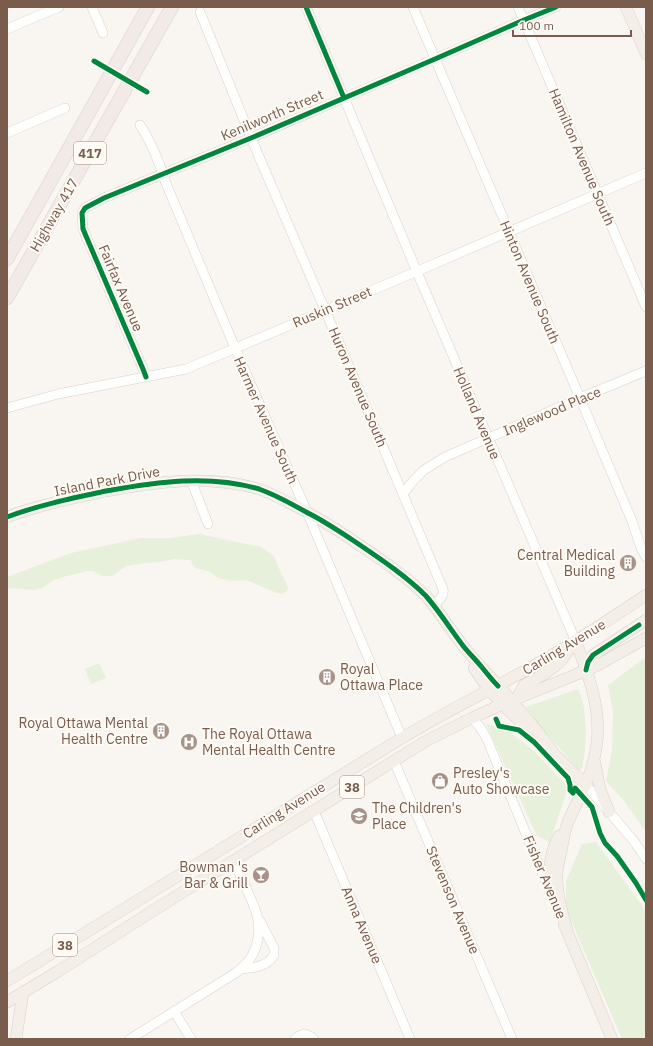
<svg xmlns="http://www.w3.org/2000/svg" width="653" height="1046" font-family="'IBM Plex Sans',sans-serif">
<rect width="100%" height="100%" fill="#f9f5f0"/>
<path fill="#e7f0db" d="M199 534 261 547 274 556 280 571 288 587 287 591 282 594 277 593 249 581 243 580 232 581 218 578 210 572 196 568 192 564 191 560 175 559 160 562 145 563 126 566 112 576H102L93 571H88L63 577 52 581 44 587 35 590 7 588V577L71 553 141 538H170Z
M646 657V832L624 801 606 781 612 751 613 712 608 685Z
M99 663 106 678 91 684 85 669Z
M578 689C580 693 582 699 583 703 587 724 586 749 582 769L579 770 542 728 526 707Z
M486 724 506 729 534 751 568 787 550 842 537 836Z
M596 842 646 911V1039H622L565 906 566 900V881L582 844Z"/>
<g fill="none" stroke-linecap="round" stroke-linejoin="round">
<g stroke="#d7d1cb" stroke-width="10">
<path id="minor" d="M92 7 103 33
M306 7 417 272 576 642
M413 7 580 398 632 521 641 548 646 557
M518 7 646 307
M200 12 257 152 328 317 443 589C445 596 438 601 434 606
M7 29 59 7
M140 125C150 140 160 163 165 181L235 348 307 512 402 738
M7 133 65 108
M146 377 143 369 83 229 82 213 85 208 104 198 251 138 435 59 524 20 556 7
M7 408 58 394 186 369 326 310 406 276 427 267 646 173
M191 480 208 524
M403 494 413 481 424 470 445 457 580 398 646 371
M472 718 480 727 487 739 555 904
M394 761 512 1039
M586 785 633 840 646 859
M314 811 410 1039
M241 969C253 968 267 967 274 955V948L260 921
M174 1011 191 1039
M130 1039 234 974C240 970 245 965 250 959 258 947 261 929 257 915 251 896 241 878 234 861
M295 1039C301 1033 308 1033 314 1039"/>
</g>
<g stroke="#dad1cc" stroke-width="12">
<path id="major" d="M626 7 646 54
M7 517C39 505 73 498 106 491 157 482 209 474 259 489 275 495 290 503 305 511 321 520 337 529 352 540 377 557 404 574 426 596 440 612 451 631 464 647 479 666 496 682 511 700 522 712 532 725 542 737L553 752
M474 668 489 690 528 730
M586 670 588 662 593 655 646 620
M517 698 524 685 541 676 555 666 563 658 572 646
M547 747 586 785
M595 763 600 789 609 812
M551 889C548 871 550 852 559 836
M564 924 612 1039
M567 930C562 911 556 893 557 873 558 866 559 859 561 852 563 842 564 832 568 822 580 794 594 773 597 742 601 707 588 674 576 642
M7 981 402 738C445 712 491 690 535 665 573 644 610 619 646 595
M7 1002 57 972 151 912 426 741 472 718 503 704 575 675 598 665 646 638
M16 1039 23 992"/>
</g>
<g stroke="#dad1cc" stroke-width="14">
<path id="highway" d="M7 259 148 7
M7 298 172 7"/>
</g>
<use href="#minor" stroke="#fefefd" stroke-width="9"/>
<use href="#major" stroke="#f3eee8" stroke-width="11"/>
<use href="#highway" stroke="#f2eae7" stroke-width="13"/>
<g stroke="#fffaf3" stroke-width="8">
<path id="cycleway" d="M306 7 344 98
M94 61 147 92
M146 377 143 369 83 229 82 213 85 208 104 198 251 138 435 59 524 20 556 7
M7 517C39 505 73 498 106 491 156 482 209 474 259 489 276 495 292 504 308 513 324 521 339 531 354 541 379 558 405 575 426 596 440 612 451 630 464 647 469 653 475 659 480 665 486 672 491 679 498 686
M586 670 588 662 593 655 639 625
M496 719 499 726 519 730 534 742 568 778 570 785V790L573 793
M573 793 575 788 592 807 600 833 605 843 617 856 636 883 646 900"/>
</g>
<use href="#cycleway" stroke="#00873e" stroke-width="5"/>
</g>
<defs>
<g id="building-disc" transform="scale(0.9)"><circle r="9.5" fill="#a69286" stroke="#fffaf3"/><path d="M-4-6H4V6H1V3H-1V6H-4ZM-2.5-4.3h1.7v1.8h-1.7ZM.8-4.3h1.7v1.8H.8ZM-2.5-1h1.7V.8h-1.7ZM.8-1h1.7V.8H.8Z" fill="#fff"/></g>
<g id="hospital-disc" transform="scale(0.9)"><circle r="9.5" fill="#a69286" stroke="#fffaf3"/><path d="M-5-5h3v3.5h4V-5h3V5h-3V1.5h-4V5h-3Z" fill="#fff"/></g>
<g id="shop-disc" transform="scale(0.9)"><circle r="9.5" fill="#a69286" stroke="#fffaf3"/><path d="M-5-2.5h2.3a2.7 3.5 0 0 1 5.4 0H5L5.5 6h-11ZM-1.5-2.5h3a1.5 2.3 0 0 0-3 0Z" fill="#fff"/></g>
<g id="school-disc" transform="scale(0.9)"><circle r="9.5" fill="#a69286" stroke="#fffaf3"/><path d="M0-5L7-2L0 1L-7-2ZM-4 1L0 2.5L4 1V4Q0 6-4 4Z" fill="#fff"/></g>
<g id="bar-disc" transform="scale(0.9)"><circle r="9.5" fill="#a69286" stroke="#fffaf3"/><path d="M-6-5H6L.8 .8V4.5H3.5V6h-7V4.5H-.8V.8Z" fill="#fff"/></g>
</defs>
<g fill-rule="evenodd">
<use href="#building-disc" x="628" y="563"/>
<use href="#building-disc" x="327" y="677"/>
<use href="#building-disc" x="161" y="731"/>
<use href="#hospital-disc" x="189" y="742"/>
<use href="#shop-disc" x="440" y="781"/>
<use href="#school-disc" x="359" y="816"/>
<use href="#bar-disc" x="261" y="875"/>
</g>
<g text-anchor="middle" stroke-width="4" stroke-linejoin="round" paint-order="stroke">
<g fill="#fffaf3" stroke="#a28b7f" stroke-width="1">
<rect x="74" y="142" width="32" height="22" rx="3"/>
<rect x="340" y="776" width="24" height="22" rx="3"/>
<rect x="53" y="934" width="24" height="22" rx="3"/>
</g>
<g font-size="13" font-weight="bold" fill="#7a5c4d">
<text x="90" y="158">417</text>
<text x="352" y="792">38</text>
<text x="65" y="950">38</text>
</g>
<g font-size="14" fill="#7a5c4d" stroke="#fffaf3">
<text transform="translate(272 115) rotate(-23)" y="5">Kenilworth Street</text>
<text transform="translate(582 157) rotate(67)" y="5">Hamilton Avenue South</text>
<text transform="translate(54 215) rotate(-60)" y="5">Highway 417</text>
<text transform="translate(530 282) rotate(67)" y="5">Hinton Avenue South</text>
<text transform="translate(121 288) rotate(67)" y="5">Fairfax Avenue</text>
<text transform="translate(332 307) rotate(-23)" y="5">Ruskin Street</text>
<text transform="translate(358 387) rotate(67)" y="5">Huron Avenue South</text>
<text transform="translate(552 411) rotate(-23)" y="5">Inglewood Place</text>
<text transform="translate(477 413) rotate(67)" y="5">Holland Avenue</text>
<text transform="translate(266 420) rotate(66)" y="5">Harmer Avenue South</text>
<text transform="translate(107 481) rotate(-11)" y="5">Island Park Drive</text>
<text transform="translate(564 647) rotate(-31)" y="5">Carling Avenue</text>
<text transform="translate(284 810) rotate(-32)" y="5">Carling Avenue</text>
<text transform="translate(545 877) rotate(67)" y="5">Fisher Avenue</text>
<text transform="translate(453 900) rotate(67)" y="5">Stevenson Avenue</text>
<text transform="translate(362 925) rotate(67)" y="5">Anna Avenue</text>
</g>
<g font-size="14" fill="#7a5c4d" stroke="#fffaf3" text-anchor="start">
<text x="615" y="560" text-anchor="end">Central Medical<tspan x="615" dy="16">Building</tspan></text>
<text x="340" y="674">Royal<tspan x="340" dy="16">Ottawa Place</tspan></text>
<text x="148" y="728" text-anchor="end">Royal Ottawa Mental<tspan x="148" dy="16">Health Centre</tspan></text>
<text x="202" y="739">The Royal Ottawa<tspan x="202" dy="16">Mental Health Centre</tspan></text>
<text x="453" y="778">Presley's<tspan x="453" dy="16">Auto Showcase</tspan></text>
<text x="372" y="813">The Children's<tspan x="372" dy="16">Place</tspan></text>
<text x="248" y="872" text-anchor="end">Bowman 's<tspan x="248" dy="16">Bar &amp; Grill</tspan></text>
</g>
</g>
<rect width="653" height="1046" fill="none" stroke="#7a5c4d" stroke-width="16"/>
<path d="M513 30v6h118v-6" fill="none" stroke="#7a5c4d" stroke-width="2"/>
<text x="519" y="30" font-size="12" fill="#7a5c4d" stroke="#fffaf3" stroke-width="3" paint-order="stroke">100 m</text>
</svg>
